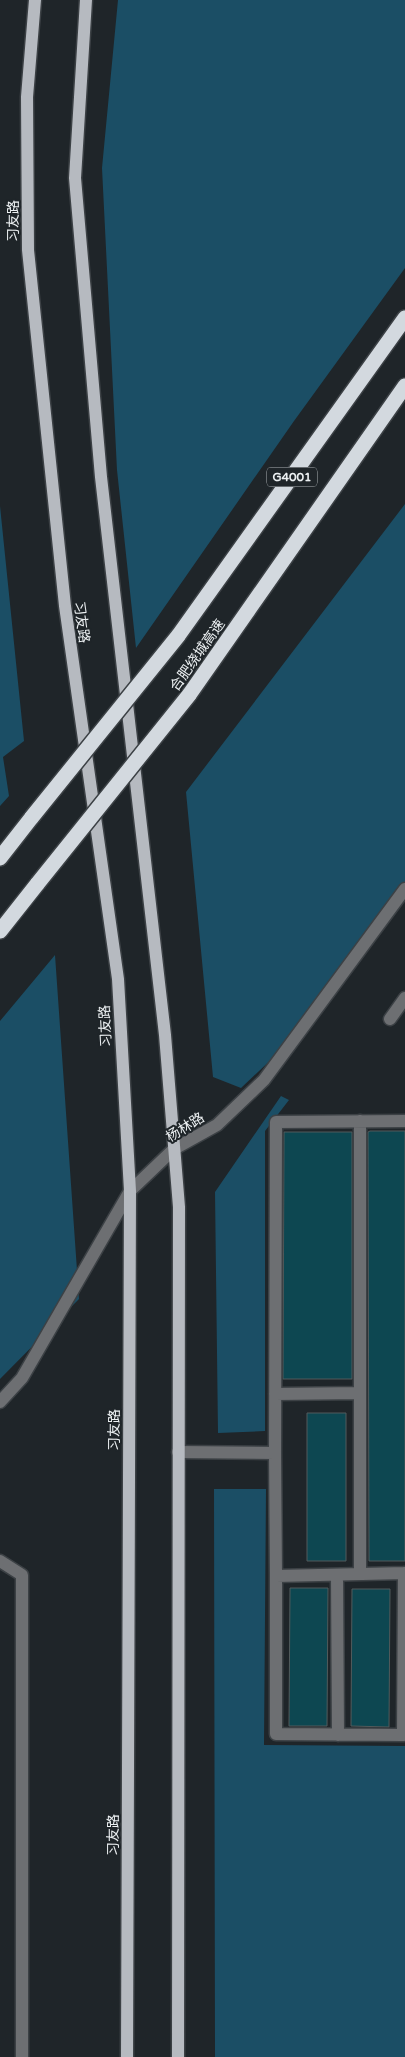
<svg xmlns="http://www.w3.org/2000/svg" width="405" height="2057" font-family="'Varela Round','Noto Sans SC',sans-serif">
<rect width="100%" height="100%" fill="#1f2529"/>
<path fill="#1b4e65" d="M118 0H405V268L294 421 136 648 117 470 102 168Z
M405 504V883L276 1055 241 1088 213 1077 186 792Z
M0 506 24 741 3 757 9 796 0 806Z
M55 955 79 1299 0 1379V1021Z
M281 1096 289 1100 265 1131V1431L218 1433 215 1192Z
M214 1489H266L264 1745 405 1746V2057H215Z"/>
<path fill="#0d4751" stroke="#525b5c" d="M370 1131H405V1561H369L368 1132Z
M284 1132H352V1379H283Z
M307 1413H346V1561H307Z
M290 1588H328L327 1726H289Z
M352 1589H390L389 1727 351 1726Z"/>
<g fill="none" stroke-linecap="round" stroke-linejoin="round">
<g stroke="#3c4145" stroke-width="15">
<path id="minor" d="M390 1019 405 998
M275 1394 360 1393
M0 1402 22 1378 130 1191 174 1149 217 1125 264 1080 405 889
M178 1452 275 1453 276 1576
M275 1453 276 1122 405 1121
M0 1561 22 1575V2057
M404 1573 403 1735 276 1734V1576L405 1573
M360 1574V1121
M337 1575 338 1735"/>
</g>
<g stroke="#3c4145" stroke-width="15">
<path id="major" d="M35 0 27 97 28 250 65 606 118 979 130 1191 127 2057
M86 0 75 178 101 477 165 1035 179 1207 178 2057"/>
</g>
<g stroke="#3c4145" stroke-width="18">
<path id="highway" d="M178 636 405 318
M189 695 405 386
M0 858 32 817
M0 931 38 883"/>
</g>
<use href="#minor" stroke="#6d6f72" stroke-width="12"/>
<use href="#major" stroke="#b6bac0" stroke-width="12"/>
<use href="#highway" stroke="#d3d9df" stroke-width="15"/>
<g stroke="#3c4145" stroke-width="18" stroke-linecap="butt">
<path id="highway-bridge" d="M32 817 178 636
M38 883 189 695"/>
</g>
<use href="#highway-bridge" stroke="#d3d9df" stroke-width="15"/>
</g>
<g text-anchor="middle" stroke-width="4" stroke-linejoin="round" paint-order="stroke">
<rect fill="#1f2529" stroke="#aeb3b6" stroke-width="1" x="267" y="467.5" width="50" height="19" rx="4"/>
<g font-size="12" font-weight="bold" fill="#ecf0f2">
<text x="292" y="481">G4001</text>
</g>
<g font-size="14" fill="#ecf0f2" stroke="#1f2529">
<text transform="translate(13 221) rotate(-90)" y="5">习友路</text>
<text transform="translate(82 622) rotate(82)" y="5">习友路</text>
<text transform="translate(197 655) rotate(-55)" y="5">合肥绕城高速</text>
<text transform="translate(105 1026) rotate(-93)" y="5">习友路</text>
<text transform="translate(185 1127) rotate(-32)" y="5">杨林路</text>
<text transform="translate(114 1430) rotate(-90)" y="5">习友路</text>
<text transform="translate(113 1835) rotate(-90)" y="5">习友路</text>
</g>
</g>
</svg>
